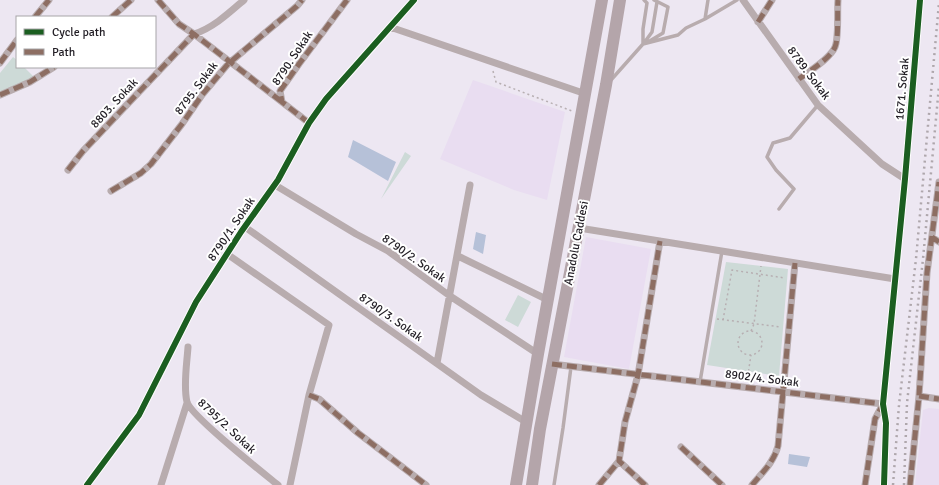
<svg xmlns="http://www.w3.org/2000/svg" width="939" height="485" font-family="Signika,sans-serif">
<rect width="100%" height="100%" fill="#ede7f2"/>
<path fill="#e9ddf1" d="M473 80 565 112 547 200 514 190 440 159Z
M586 237 651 249 629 369 564 357Z
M929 408 939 409V485H915L923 410Z"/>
<path fill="#cddad7" d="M13 57 17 60V67H24L34 77 0 94V73Z
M405 152 411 156 381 199Z
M726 262 788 269 779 376 707 365Z
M518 295 531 302 518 327 505 320Z"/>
<path fill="#b6c1d8" d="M353 140 396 162 388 181 348 157Z
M476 232 486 235 483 254 473 249Z
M789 454 810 457 807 467 788 464Z"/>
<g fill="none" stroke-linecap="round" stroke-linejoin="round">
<path stroke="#b7afb2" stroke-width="1.5" stroke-dasharray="2 3" stroke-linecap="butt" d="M493 71 496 82 572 111
M717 319 781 327
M723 320 732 270 785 278
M751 331 754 324 761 266
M738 343a12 12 0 1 1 24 0a12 12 0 1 1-24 0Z
M747 381 751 355"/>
<path stroke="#b8acae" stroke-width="3.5" d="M705 19 708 0
M648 42 663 33 668 7 654 0
M643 43V29L647 3 644 0
M644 43 652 32 657 2
M611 80 643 44 678 35 686 28 705 19 737 0
M779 209 794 189 776 170 767 157 773 143 790 138 818 105
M700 382 722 251
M554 485 563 428 571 367"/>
<path stroke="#b8acae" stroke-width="7" d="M158 0 179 24 194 34 282 102
M743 0 818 105 882 164 905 179
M35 17 49 0
M112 17 131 0
M758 22 772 0
M390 27 586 94
M0 63 17 40
M799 79C809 71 830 59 835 47 839 38 837 12 838 0
M0 95 30 82 54 67
M309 123 282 102 280 91 299 64 347 0
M68 170 83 151 194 34C213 28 229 13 244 0
M275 185 356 234 388 251 450 296 538 354
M111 191 141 173 151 164 182 124 202 95 228 64 297 6 302 0
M245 227 481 395 526 422
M579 228 895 279
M932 237 939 242
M227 254 329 325 309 395 290 485
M458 256 548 300
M188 347C187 363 183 386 187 402 191 416 262 472 278 485
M437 363 470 185
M552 364 883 404
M309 395 319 399 358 433 426 485
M919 396 939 399
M681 447 722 485
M87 485 139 415 196 302 241 232 278 180 309 123 326 99 414 0
M161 485 187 403
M599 485 619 461
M645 485 619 461 625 422 638 375 660 241
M752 485C762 473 774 462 778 446L795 263
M865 485 875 419 883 404
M884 485 886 423 883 404 905 179 920 0
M910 485 919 396 927 273 939 182"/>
<path stroke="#b4a5aa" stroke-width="12" d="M516 485 538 354 602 0
M532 485 540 429 606 85 620 0"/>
<path stroke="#afa7ac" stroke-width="2.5" stroke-dasharray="2 4" stroke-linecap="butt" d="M893 485 899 405 916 259 939 3
M904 485 907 403 923 259 939 86"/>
<path stroke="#8d6e63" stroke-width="5" stroke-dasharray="10 5" stroke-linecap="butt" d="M158 0 179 24 194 34 282 102
M35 17 49 0
M112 17 131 0
M758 22 772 0
M0 63 17 40
M799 79C809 71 830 59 835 47 839 38 837 12 838 0
M0 95 30 82 54 67
M309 123 282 102 280 91 299 64 347 0
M68 170 83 151 194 34
M111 191 141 173 151 164 182 124 202 95 228 64 297 6 302 0
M932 237 939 242
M552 364 883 404
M309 395 319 399 358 433 426 485
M919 396 939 399
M681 447 722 485
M599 485 619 461
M645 485 619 461 625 422 638 375 660 241
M752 485C762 473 774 462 778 446L795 263
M865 485 875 419 882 406
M910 485 919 396 927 273 939 182"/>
<g stroke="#fff" stroke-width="8">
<path id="cycleway" d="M87 485 139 415 196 302 241 232 278 180 309 123 326 99 414 0
M884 485 886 423 883 404 905 179 920 0"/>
</g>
<use href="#cycleway" stroke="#1b5e20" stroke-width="6"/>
</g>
<g text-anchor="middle" stroke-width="4" stroke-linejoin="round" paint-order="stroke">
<g font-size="12" fill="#221e25" stroke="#fff">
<text transform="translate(292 58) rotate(-56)" y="4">8790. Sokak</text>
<text transform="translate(809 73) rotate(53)" y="4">8789. Sokak</text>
<text transform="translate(196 88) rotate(-53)" y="4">8795. Sokak</text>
<text transform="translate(902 89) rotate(-85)" y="4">1671. Sokak</text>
<text transform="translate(114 103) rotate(-47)" y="4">8803. Sokak</text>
<text transform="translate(231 229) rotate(-56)" y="4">8790/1. Sokak</text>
<text transform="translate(576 243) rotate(-79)" y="4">Anadolu Caddesi</text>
<text transform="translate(414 258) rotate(35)" y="4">8790/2. Sokak</text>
<text transform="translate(391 317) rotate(35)" y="4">8790/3. Sokak</text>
<text transform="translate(762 378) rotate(7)" y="4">8902/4. Sokak</text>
<text transform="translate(227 426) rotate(43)" y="4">8795/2. Sokak</text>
</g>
</g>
<rect x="16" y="16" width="140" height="52" fill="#ffffff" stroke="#a7a5a8"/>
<rect x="24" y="29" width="20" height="6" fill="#1b5e20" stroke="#a7a5a8"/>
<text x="52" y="36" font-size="12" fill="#221e25">Cycle path</text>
<rect x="24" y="49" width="20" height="6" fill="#8d6e63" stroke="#a7a5a8"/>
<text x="52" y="56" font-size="12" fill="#221e25">Path</text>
</svg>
